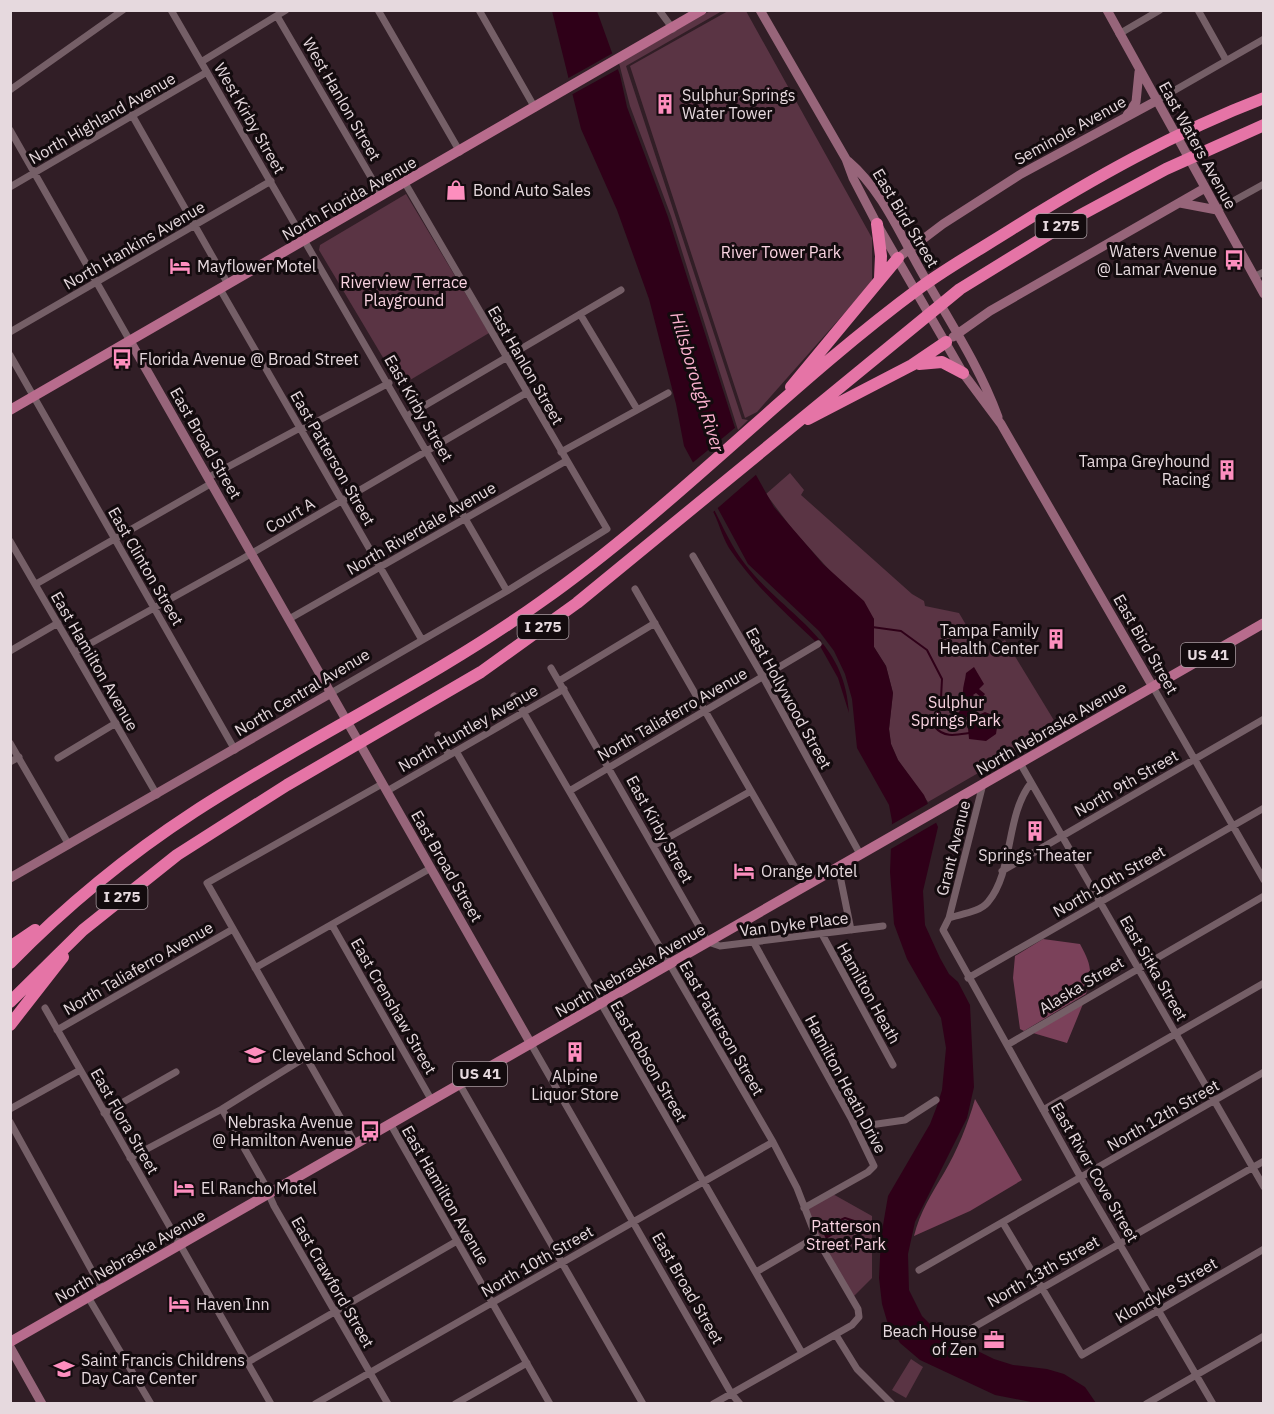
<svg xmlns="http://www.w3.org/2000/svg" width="1274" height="1414" font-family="'IBM Plex Sans',sans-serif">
<rect width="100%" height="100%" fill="#311e26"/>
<path fill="#5a3444" d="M710 11H722L626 66 742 419 748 420 738 430 671 216 630 106 619 63Z
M728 11H746L872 238V282L757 412 745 418 630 66Z
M406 194 489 333 400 386 319 250 320 245Z
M790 473 804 490 801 495 912 594 924 601 925 606 959 613 982 652 1005 640 1058 727 928 802 898 760 891 744 889 729 893 693 886 666 874 647V619L793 530 766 494Z
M831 1193 872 1216V1278L851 1299 804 1208Z
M911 1359 923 1367 906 1398 892 1390Z"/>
<path fill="#7b415a" d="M1043 939 1080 944C1091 964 1093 972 1086 994L1024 1031 1020 1029 1013 978 1015 956Z
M1083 1004 1067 1043 1033 1033Z
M975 1099 1022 1180 970 1211 914 1236C920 1212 932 1193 944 1173 957 1151 968 1124 975 1099Z"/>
<path fill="#2f0018" d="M552 11H597L620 75 627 107 668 217 742 450 774 507 823 564 864 601 874 619V647L886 666 893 693 889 729 891 744 898 760 924 795 938 827 923 891 925 925 940 958 949 974 958 982 970 1005 974 1087 967 1118 915 1222 908 1254 909 1290 922 1316 937 1331 994 1359 1013 1365 1047 1369 1064 1374 1085 1387 1096 1403H1036L995 1395 920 1360 900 1343 887 1321 882 1304 879 1278 881 1237 888 1196 930 1124 937 1106 942 1090 946 1048 941 1018 907 959 894 924 890 872 892 821 889 805 857 748 852 699 845 674 834 651 819 631 748 564 684 446 676 404 649 299 617 210 581 129Z
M709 500C721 522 730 545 745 564 786 617 845 637 849 713L838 678 820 646 823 644 820 639 815 641C784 612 753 584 729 548 720 533 718 516 707 502Z
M974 667 984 684 979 689 985 694 982 698 976 693 973 695 980 702 965 719 958 713 967 703C959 694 965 684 966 673Z
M985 712 995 716 998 721 996 734 986 741 969 739 968 728H971L976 716Z
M818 1222 834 1223 831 1231 833 1235 826 1239Z"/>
<path fill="#311e26" d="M613 53 620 68 571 95 565 80Z
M736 427 758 473 712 513 704 503 708 497 690 465Z
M931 802 939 821 889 850V826Z"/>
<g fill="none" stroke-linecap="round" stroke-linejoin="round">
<path stroke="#2f0018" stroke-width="2" d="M872 627 901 631 927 650 942 679 941 698 935 727C944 738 956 735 969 733
M834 1223 845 1218 882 1230"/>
<path stroke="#755f67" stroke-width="7" d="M171 10 507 591
M378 10 460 152
M479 10 535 108
M659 10 673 29
M1198 10 1226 60
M277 16 382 196
M1119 34 1160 10
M201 62 286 10
M10 90 123 10
M1156 101 1264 39
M132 115 228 284
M10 130 130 341
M10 187 207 72
M1217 210 1264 184
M1254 277 1264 272
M220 289 422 640
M580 314 637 409
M10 332 271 181
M10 355 235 750
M407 416 621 290
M301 430 389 383
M561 452 668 393
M209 477 300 428
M10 541 157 795
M693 556 763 677 860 854
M36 584 212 483
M635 589 805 885
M289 619 566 461
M10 651 58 623
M75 652 242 559 526 393
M551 668 708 942 720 946 883 926
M559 681 655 623
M1153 687 1264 880
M331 693 507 591 607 529 405 183
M514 696 773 1142 797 1188 816 1237 858 1309 859 1317 852 1325 713 1404
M438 735 449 755
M10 743 69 845
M456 751 802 1353
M58 758 116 723
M10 762 19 757
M1020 763 1264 1187
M1031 783C1005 816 1014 871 988 902 980 912 961 914 949 918L943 930 1081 1178 1213 1404
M571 790 818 644
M387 791 564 689
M653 846 751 791
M838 866 851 930
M1002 871 1264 719
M949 918 983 784
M332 925 432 1101
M822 934 893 1065
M754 943 851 1118 874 1166 868 1172 804 1208
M255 968 431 868
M968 978 1264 808
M45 1008 271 1404
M57 1030 233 929
M531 1044 731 1393 740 1404
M1007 1045 1264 896
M460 1085 643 1404
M10 1109 80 1070
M222 1109 264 1183 274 1206 388 1404
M1043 1110 1264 983
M104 1113 176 1072
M10 1122 102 1289
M391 1125 550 1404
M856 1127 905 1120 936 1100
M356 1145 207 883 382 784
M130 1158 222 1109 306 1057
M1003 1223 1082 1355 1264 1249
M919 1270 1264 1072
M756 1272 816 1237
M88 1297 151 1404
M962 1334 1264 1161
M836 1335 857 1369 892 1404
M248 1362 457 1241
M315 1404 773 1142
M455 1404 527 1363
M1146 1404 1264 1336"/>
<path stroke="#97657a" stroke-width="9" d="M760 10 846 159 853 178 877 224 963 373 1001 424 1153 687
M1107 10 1264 294
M1127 115 1136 102 1139 72
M848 161C881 189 900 234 921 271 948 319 979 365 998 417
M1180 203 1217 210
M898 258 943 224 1021 174 1156 101
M953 337 990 311 1205 188
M130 341 531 1044
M10 878 331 693
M10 1347 42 1404"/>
<path stroke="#b86c8d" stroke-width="10" d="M10 410 702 10
M10 1342 1264 623"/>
<path stroke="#e574a6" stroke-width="12" d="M877 224 881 256 880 278
M919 364 942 362 963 373
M791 387 898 258
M808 419 912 365 946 342
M10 947 35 930
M10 963C65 907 128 855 194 812 308 738 432 680 542 601 676 506 789 384 921 287 950 266 982 248 1012 229 1092 179 1175 132 1264 98
M10 1002 83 930 177 855 287 785 481 672 577 603 960 289 1077 217 1166 169 1264 125
M10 1025 63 957"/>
</g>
<defs>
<g id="building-bare" transform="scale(1.62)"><path d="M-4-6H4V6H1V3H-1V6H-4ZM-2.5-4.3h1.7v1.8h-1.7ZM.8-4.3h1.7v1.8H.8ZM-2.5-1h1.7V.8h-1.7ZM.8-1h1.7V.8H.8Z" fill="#fd8ebe" stroke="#130b0e" stroke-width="2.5" paint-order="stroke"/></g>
<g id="shop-bare" transform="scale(1.62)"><path d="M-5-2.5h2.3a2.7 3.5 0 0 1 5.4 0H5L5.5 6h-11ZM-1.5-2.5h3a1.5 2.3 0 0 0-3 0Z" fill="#fd8ebe" stroke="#130b0e" stroke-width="2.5" paint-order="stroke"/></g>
<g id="bus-bare" transform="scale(1.62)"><path d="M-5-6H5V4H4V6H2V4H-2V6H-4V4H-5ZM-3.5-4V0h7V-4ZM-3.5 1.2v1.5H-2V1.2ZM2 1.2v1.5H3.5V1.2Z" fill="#fd8ebe" stroke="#130b0e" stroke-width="2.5" paint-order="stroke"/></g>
<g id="hotel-bare" transform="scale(1.62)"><path d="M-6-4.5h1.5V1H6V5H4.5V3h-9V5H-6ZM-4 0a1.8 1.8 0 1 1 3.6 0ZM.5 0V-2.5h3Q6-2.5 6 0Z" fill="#fd8ebe" stroke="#130b0e" stroke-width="2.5" paint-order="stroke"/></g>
<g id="school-bare" transform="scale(1.62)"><path d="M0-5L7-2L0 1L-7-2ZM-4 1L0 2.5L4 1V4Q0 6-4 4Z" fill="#fd8ebe" stroke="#130b0e" stroke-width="2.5" paint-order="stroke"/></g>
<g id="office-bare" transform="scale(1.62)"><path d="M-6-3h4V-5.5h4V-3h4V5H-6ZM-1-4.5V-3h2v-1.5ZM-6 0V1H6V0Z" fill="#fd8ebe" stroke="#130b0e" stroke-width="2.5" paint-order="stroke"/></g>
</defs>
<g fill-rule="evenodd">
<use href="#building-bare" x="665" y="104"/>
<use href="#shop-bare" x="456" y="190"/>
<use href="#bus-bare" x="1234" y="260"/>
<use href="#hotel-bare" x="180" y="266"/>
<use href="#bus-bare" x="122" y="359"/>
<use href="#building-bare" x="1227" y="470"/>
<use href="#building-bare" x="1056" y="639"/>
<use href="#building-bare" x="1035" y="831"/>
<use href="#hotel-bare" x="744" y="871"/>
<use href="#building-bare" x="575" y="1052"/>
<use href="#school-bare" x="255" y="1055"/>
<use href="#bus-bare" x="370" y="1131"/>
<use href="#hotel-bare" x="184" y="1188"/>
<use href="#hotel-bare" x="179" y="1304"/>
<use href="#office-bare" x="994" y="1340"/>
<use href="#school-bare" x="64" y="1369"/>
</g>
<g text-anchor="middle" stroke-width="6" stroke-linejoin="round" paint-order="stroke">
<g fill="#130b0e" stroke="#a79ba0" stroke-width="1.5">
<rect x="1035.5" y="214" width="51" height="24" rx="4.5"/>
<rect x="517.5" y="615" width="51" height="24" rx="4.5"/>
<rect x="1181" y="643" width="54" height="24" rx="4.5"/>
<rect x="96.5" y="885" width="51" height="24" rx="4.5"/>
<rect x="453" y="1062" width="54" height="24" rx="4.5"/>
</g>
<g font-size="15" font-weight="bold" fill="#e6d9de">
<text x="1061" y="231">I 275</text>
<text x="543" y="632">I 275</text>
<text x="1208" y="660">US 41</text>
<text x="122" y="902">I 275</text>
<text x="480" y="1079">US 41</text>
</g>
<g font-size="16" fill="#e6d9de" stroke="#130b0e" text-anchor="start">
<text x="682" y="101">Sulphur Springs<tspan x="682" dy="18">Water Tower</tspan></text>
<text x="473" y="196">Bond Auto Sales</text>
<text x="1217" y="257" text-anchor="end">Waters Avenue<tspan x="1217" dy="18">@ Lamar Avenue</tspan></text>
<text x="197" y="272">Mayflower Motel</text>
<text x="139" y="365">Florida Avenue @ Broad Street</text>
<text x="1210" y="467" text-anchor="end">Tampa Greyhound<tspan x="1210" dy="18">Racing</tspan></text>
<text x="1039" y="636" text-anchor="end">Tampa Family<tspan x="1039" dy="18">Health Center</tspan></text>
<text x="1035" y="861" text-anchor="middle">Springs Theater</text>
<text x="761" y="877">Orange Motel</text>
<text x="272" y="1061">Cleveland School</text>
<text x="575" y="1082" text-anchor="middle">Alpine<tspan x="575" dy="18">Liquor Store</tspan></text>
<text x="353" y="1128" text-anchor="end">Nebraska Avenue<tspan x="353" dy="18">@ Hamilton Avenue</tspan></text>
<text x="201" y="1194">El Rancho Motel</text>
<text x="196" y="1310">Haven Inn</text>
<text x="977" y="1337" text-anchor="end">Beach House<tspan x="977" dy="18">of Zen</tspan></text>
<text x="81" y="1366">Saint Francis Childrens<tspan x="81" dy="18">Day Care Center</tspan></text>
</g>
<g font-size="16" fill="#e6d9de" stroke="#130b0e">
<text transform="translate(342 99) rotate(60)" y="6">West Hanlon Street</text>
<text transform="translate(102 118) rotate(-30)" y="6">North Highland Avenue</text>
<text transform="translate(250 118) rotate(60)" y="6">West Kirby Street</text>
<text transform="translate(1070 130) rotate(-29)" y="6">Seminole Avenue</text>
<text transform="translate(1198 145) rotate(61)" y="6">East Waters Avenue</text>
<text transform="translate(349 198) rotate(-30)" y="6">North Florida Avenue</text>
<text transform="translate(906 218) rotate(59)" y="6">East Bird Street</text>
<text transform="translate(134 245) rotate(-30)" y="6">North Hankins Avenue</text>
<text transform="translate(526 365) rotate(60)" y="6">East Hanlon Street</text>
<text transform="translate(419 408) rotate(60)" y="6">East Kirby Street</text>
<text transform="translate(206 443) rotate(60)" y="6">East Broad Street</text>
<text transform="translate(333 458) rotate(60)" y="6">East Patterson Street</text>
<text transform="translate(290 515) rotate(-30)" y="6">Court A</text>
<text transform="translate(421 528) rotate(-30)" y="6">North Riverdale Avenue</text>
<text transform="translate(146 566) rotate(60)" y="6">East Clinton Street</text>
<text transform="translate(1146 644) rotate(60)" y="6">East Bird Street</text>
<text transform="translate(95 661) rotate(60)" y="6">East Hamilton Avenue</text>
<text transform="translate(302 692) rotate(-31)" y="6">North Central Avenue</text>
<text transform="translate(789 698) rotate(61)" y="6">East Hollywood Street</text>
<text transform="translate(672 714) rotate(-30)" y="6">North Taliaferro Avenue</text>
<text transform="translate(468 728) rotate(-30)" y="6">North Huntley Avenue</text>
<text transform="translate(1051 728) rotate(-30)" y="6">North Nebraska Avenue</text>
<text transform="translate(1126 783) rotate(-30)" y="6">North 9th Street</text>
<text transform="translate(660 829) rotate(61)" y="6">East Kirby Street</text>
<text transform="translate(953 848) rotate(-76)" y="6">Grant Avenue</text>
<text transform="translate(447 866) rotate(60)" y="6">East Broad Street</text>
<text transform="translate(1109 881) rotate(-30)" y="6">North 10th Street</text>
<text transform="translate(794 924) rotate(-7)" y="6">Van Dyke Place</text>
<text transform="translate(138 968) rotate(-30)" y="6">North Taliaferro Avenue</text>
<text transform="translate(1154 968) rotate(60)" y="6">East Sitka Street</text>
<text transform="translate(630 970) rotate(-30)" y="6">North Nebraska Avenue</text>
<text transform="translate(1081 985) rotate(-31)" y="6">Alaska Street</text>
<text transform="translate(869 993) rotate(61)" y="6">Hamilton Heath</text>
<text transform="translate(394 1006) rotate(60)" y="6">East Crenshaw Street</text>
<text transform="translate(722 1028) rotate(60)" y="6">East Patterson Street</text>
<text transform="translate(649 1061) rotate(60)" y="6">East Robson Street</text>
<text transform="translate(846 1084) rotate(62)" y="6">Hamilton Heath Drive</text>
<text transform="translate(1163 1115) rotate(-30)" y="6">North 12th Street</text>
<text transform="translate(125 1121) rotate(60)" y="6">East Flora Street</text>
<text transform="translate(1095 1172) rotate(60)" y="6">East River Cove Street</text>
<text transform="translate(446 1195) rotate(60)" y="6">East Hamilton Avenue</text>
<text transform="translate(130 1256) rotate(-30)" y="6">North Nebraska Avenue</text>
<text transform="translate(537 1261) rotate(-30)" y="6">North 10th Street</text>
<text transform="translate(1043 1271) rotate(-30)" y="6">North 13th Street</text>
<text transform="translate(333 1282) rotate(60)" y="6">East Crawford Street</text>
<text transform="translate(688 1288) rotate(60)" y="6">East Broad Street</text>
<text transform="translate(1166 1290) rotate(-30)" y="6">Klondyke Street</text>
</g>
<g font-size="16" fill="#f9d3e1" stroke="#130b0e">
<text x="781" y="258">River Tower Park</text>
<text x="404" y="288">Riverview Terrace<tspan x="404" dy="18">Playground</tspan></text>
<text x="956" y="708">Sulphur<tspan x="956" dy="18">Springs Park</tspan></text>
<text x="846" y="1232">Patterson<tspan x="846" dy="18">Street Park</tspan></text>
</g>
<g font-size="18" font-style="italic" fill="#fab1ce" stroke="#130b0e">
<text transform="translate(697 382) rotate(73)" y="6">Hillsborough River</text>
</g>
</g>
<rect width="1274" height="1414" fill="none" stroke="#e6d9de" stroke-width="24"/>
</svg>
